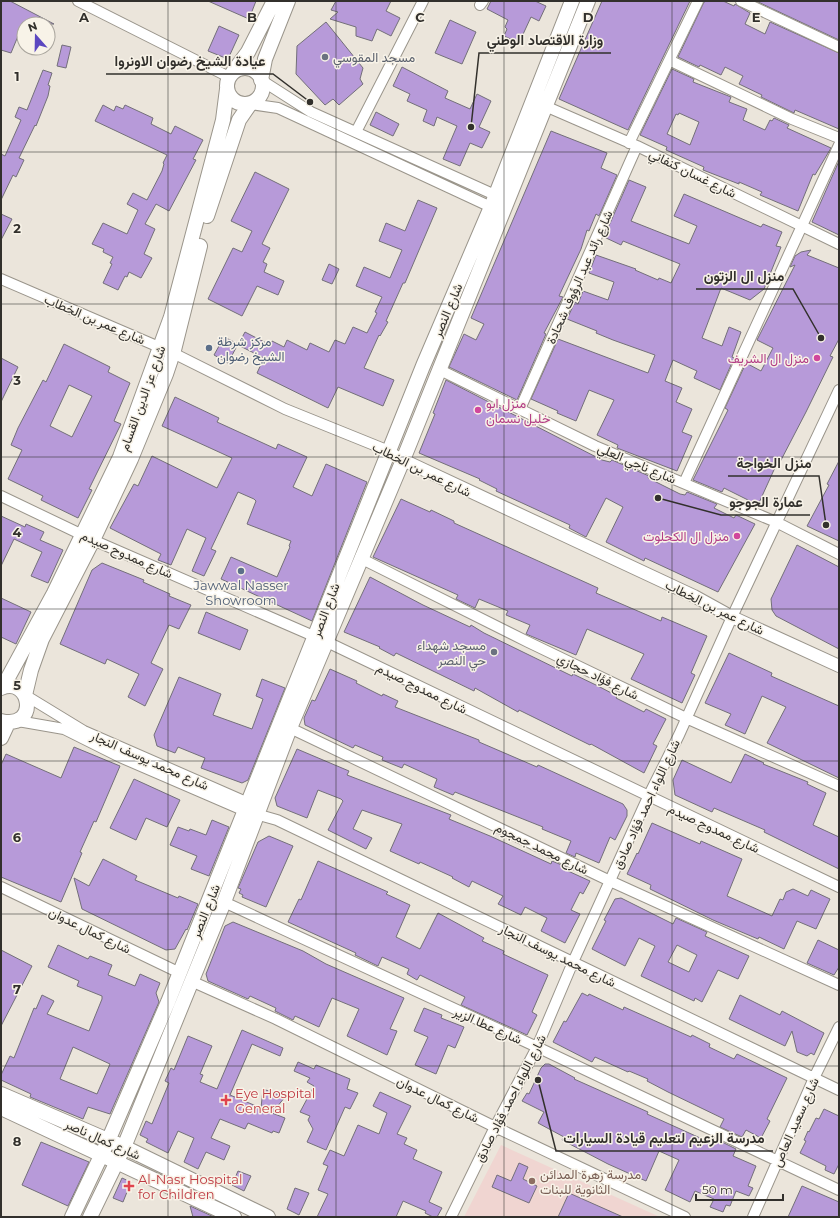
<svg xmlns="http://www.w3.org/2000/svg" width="840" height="1218" font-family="Montserrat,Vazirmatn,sans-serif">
<rect width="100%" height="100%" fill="#ebe5db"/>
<path fill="#f0d5d1" d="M501 1145 660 1217H464Z"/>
<path fill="#b79ad9" stroke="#736f79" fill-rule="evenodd" d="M1 1H10L54 24H23L11 53 1 50Z
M208 1H256L249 19Z
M336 1H391L386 11 400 18 391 36 377 29 372 41 356 36V27L330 19 338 12 331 10Z
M491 1H535L546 6 539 21 531 17 519 43 504 36 507 29 505 27 508 20 487 9Z
M602 1H690L628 130 559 99Z
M707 1H723L734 6 735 4 750 13 745 24 765 34 770 22 839 53V129L795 110 794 113 761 97 762 95 739 84 743 76 725 67 721 75 700 65 699 67 678 57 704 2Z
M756 1H839V40L775 10Z
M450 20 476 32 462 64 435 53Z
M326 22 363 68 360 79 363 84 339 105 333 99 325 105 296 74 297 46Z
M219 26 239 35 228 59 208 51Z
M62 45 71 47 66 68 57 66Z
M402 67 448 91 445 98 470 109 477 94 491 101 479 127 490 132 482 148 470 143 460 166 443 159 457 126 437 117 434 126 423 121 427 110 407 101 410 94 393 86Z
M672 69 694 79 693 82 731 97 729 102 747 109 743 120 765 130 770 120 772 121 774 118 789 125 787 128 831 148 815 175 813 174 798 211 760 195 762 192 739 182V184L703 170 704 167 666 150 667 147 640 135ZM679 113 699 122 690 145 667 134 676 114 678 115Z
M43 70 52 73 48 85 50 86 48 96 36 126 35 125 19 158 24 160 16 177 13 175 1 200V154L5 156 21 120 15 117 19 107 27 110Z
M103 105 114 111 116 106 123 109 125 105 153 118 151 124 171 134 175 126 203 140 193 159 196 160 169 211 156 204 145 224 155 229 144 254 152 258 141 278 129 272 127 277 125 276 118 290 103 283 112 264 110 263 113 257 103 252 104 249 92 244 103 223 127 234 138 210 127 204 133 193 147 200 162 171 164 164 163 163 167 155 95 121Z
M376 112 399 124 393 136 370 125Z
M551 131 607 153 601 168 617 175 599 216 596 214 589 231 587 230 581 249 559 296 563 297 544 333 546 334 517 400 449 367 464 334 476 340 484 324 471 318Z
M839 161V235L812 222Z
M255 172 289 189 262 244 270 248 263 262 267 264 264 272 284 281 278 295 257 286 242 316 208 299 233 248 242 252 252 231 231 221Z
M629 180 646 187 631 221 689 244 697 226 674 216 684 194 761 227 763 224 782 232 776 246 781 247 764 289 750 300 721 288 702 338 722 346 729 327 741 332 732 357 734 358 720 390 694 378 697 371 673 360 665 381 682 388 676 402 692 409 682 432 692 436 677 471 617 448 618 445 597 435 614 400 589 390 576 421 557 413 558 411 531 399 558 339 648 373 655 355 613 340 596 333 597 331 567 319 575 302 578 304 583 291 608 300 614 282 589 273 596 255 636 269 635 270 658 280 659 278 671 283 680 264 623 241 621 245 604 237Z
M418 200 437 208 405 283H403L386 321 388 322 380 336 379 335 364 368 394 380 383 406 338 387 328 408 257 373 264 358 238 345 245 332 270 345 272 341 284 347 287 340 307 350 310 343 329 352 335 340 345 344 353 327 367 333 377 313 375 312 382 297 356 286 364 267 390 278 402 250 379 241 386 223 405 231Z
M1 214 12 219 1 240Z
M811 250 807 255 839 268V339L830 356 833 357 806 412 780 462 778 461 758 505 724 488 722 492 693 480 728 410 725 408 746 363 761 371 773 348 757 340 795 265 790 267 795 256 801 252Z
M329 264 339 269 332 284 322 280Z
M224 337 238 344 228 363 214 355Z
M64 344 110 367 108 372 130 383 114 421 121 424 89 489 92 490 78 518 41 500 43 496 8 479 22 450 11 445 18 428 43 380 46 382ZM69 385 92 396 72 437 50 426Z
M1 358 18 367 1 402Z
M446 380 602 460 610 462 612 460 649 476 648 478 680 494 685 495 687 492 717 504 714 508 734 518 736 515 755 524 718 592 645 558 644 561 606 542 623 507 606 498 586 537 569 528 570 525 496 491 497 489 479 480 480 479 419 453 435 414 433 413Z
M175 397 219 418 217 422 276 449 278 444 307 457 293 487 312 496 326 464 367 482 312 621 221 579 231 557 277 577 290 547 289 546 291 541 247 524 256 501 254 499 238 492 211 549 216 551 204 576 192 571 206 538 187 529 171 565 158 560 161 554 110 528 134 484 138 486 152 456 217 488 232 458 162 426Z
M839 461V541L807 526 829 485 827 484Z
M401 499 430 512 431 510 454 521V523L598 588 596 593 661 621 662 617 707 636 691 673 695 675 682 703 631 679 644 654 587 629 576 655 526 634 530 625 506 615 508 611 479 599 475 608 456 599 458 595 373 557Z
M1 516 25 527 26 524 44 532 40 540 63 550 48 583 31 576 42 552 14 539 1 566Z
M797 545 839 567V649L776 616 772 610 771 599Z
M102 563 144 580 143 582 170 594 169 596 191 605 179 629 169 625 151 663 163 669 145 706 128 697 139 674 107 659 105 664 60 644 92 570Z
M370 577 423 605 470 627 471 625 484 633 572 676 573 674 598 686 617 696 616 698 644 712 646 709 666 719 653 744 657 746 644 773 591 744 590 745 519 710 518 712 475 688 474 691 396 653 394 656 379 648 380 647 344 632Z
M1 598 31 612 16 644 1 637Z
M206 612 248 630 240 650 198 633Z
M729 653 772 673 771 676 839 706V778L767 743 786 707 762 696 745 734 725 725 731 714 705 703Z
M330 669 357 681 356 683 382 696 383 694 398 701 395 707 479 740V742L537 767 538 765 623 804 627 810V816L615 840 610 837 599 863 576 853 575 857 566 853 571 841 542 829 543 827 455 792 453 795 434 787 437 779 404 764 402 768 382 760 383 757 355 745 353 748 305 725 304 718 312 700 315 701Z
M179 677 221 694 213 715 252 729 263 699 256 696 262 679 285 688 248 780 242 783 201 768 205 758 178 747 175 753 157 746 154 735Z
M74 747 120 766 96 822 94 821 80 852 82 853 61 902 1 877V765L6 754 61 778Z
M297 749 349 771 347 775 451 815 449 819 490 836 551 864 552 861 569 868 568 871 590 881 583 894 580 892 571 910 580 914 565 943 541 931 547 918 525 907 521 915 498 904 503 896 472 881 469 887 452 878 453 877 420 862 419 864 390 851 402 824 362 810 353 829 372 838 366 849 328 830 343 801 341 799 318 790 307 818 277 806 275 798Z
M745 754 764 763 763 764 808 782 807 784 826 793 813 825 839 837V869L764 832 765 830 714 808 712 812 675 795 673 780 682 760 731 783Z
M134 779 180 800 167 827 146 818 136 840 110 828Z
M212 820 229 827 209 876 191 869 197 856 170 845 178 827 189 831 190 829 206 835Z
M652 823 700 844 701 841 742 859 727 896 752 907 772 916 780 899 783 900 786 892 793 889 808 896 811 890 830 899 816 929 797 921 784 949 759 937 758 939 713 920 650 889 651 885 627 874 637 853 638 854Z
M269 836 293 846 266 907 242 897 243 895 239 893 241 889 238 888 258 842Z
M103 859 137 876 135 880 178 898 179 896 198 904 187 930 186 929 175 949 166 950 82 909 74 878 89 886Z
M318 861 388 892 386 894 410 905 396 937 420 949 438 913 484 938 482 941 504 951 503 954 548 975 532 1012 537 1015 527 1035 461 1005 465 997 420 975 417 980 407 974 409 969 382 957 378 966 355 955 356 953 288 922 299 899 301 900Z
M621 898 673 924 676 918 707 932 705 936 749 956 738 979 718 970 702 1002 695 998 694 1001 641 976 655 946 639 938 625 966 592 949 606 921 604 920 615 899ZM677 945 697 955 689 972 668 962Z
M233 922 303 951 326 964 404 998 390 1029 397 1031 387 1055 347 1036 359 1009 337 1000 332 998 319 1027 295 1016 293 1020 275 1011 276 1008 250 996 248 999 208 981 206 974 225 926Z
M818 940 839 950V967L834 975 807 963Z
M58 945 88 959 90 956 112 965 108 975 135 986 140 974 160 983 156 993 159 1002 110 1114 88 1107 83 1119 30 1097 31 1094 1 1080V1075L10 1056 14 1058 34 1008 36 1009 42 995 54 1001 47 1014 89 1031 102 999V996L77 986 79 981 48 967ZM73 1047 110 1064 97 1094 60 1079Z
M1 950 32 966 1 1026Z
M582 993 588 996 589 994 623 1010 624 1007 691 1037 692 1035 710 1044 709 1047 734 1059 737 1054 787 1078 767 1119 770 1121 761 1138 746 1130 742 1137 720 1127 724 1119 668 1092 647 1081 648 1079 629 1071 628 1072 595 1057 592 1062 553 1042 564 1021 566 1022Z
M740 995 780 1015 782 1011 824 1033 814 1055 811 1053 807 1056 797 1052 792 1031 785 1046 729 1019Z
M424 1008 442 1015 441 1018 464 1027 455 1048 448 1045 436 1074 415 1065 428 1037 414 1031Z
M242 1030 283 1048 280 1056 252 1044 230 1095 261 1108 263 1089 285 1097 272 1113 285 1118 279 1133 273 1131 272 1133 248 1123 245 1129 220 1119 211 1138 230 1146 224 1160 206 1152 198 1169 184 1162 194 1138 178 1131 168 1153 146 1142 148 1139 140 1135 146 1121 152 1124 169 1083 165 1081 171 1068 174 1070 188 1036 212 1046 200 1074 203 1075 200 1082 217 1089Z
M298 1062 314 1069 316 1065 350 1079 347 1089 358 1093 350 1109 345 1107 326 1150 307 1142 313 1129 308 1120 310 1116 300 1112 314 1086 307 1082 310 1078 294 1071Z
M545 1064H549L575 1078 574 1079 648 1112 647 1114 709 1142 710 1140 713 1141 714 1138 736 1149 733 1156 756 1166 748 1186 753 1188 749 1196 736 1191 730 1206 726 1205 723 1212 710 1207 714 1199 695 1191 690 1202 665 1190 679 1160 659 1151 646 1181 608 1164 562 1140 564 1137 538 1123 544 1112 522 1101 527 1093 529 1094 541 1068Z
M380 1092 411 1106 397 1134 407 1138 404 1144 417 1150 413 1159 442 1172 429 1202 442 1208 437 1217H433L425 1213 426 1211 403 1201 396 1217H317L328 1194 318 1190 328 1166 323 1164 330 1150 344 1156 358 1125 379 1134 387 1113 373 1106Z
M824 1109 839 1116V1164L834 1174 825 1170 826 1166 800 1153 806 1141 804 1140 808 1131 809 1132 816 1118 819 1119Z
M41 1142 89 1162 68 1206 22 1185Z
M519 1163 528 1167 523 1179 537 1186 529 1203 492 1187 497 1175 511 1181Z
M238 1171 251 1176 244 1191 232 1185Z
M122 1178 131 1182 123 1202 113 1198Z
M802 1186 839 1202V1217H788Z
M295 1188 309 1193 299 1215 287 1209Z
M569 1193 623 1217H558Z
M190 1206 214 1217H193Z"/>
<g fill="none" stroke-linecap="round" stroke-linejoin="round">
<g stroke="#9a958b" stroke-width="12">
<path id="minor" d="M78 1 229 77
M741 1 839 47
M480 5 483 1
M671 61 792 119 839 138
M261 80 311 112 495 195
M250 104 278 108 491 207
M545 106 637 146 839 244
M356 132 423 1
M629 143 698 1
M1 279 173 353 285 409 389 451 403 460
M438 369 595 446 776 522 839 554
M520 409 637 146
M684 483 839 145
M1 496 93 540 325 641 839 887
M360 558 528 642 686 718 839 786
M25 695 84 731 253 805
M18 721 64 729 120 757 245 811 277 820 839 1090
M290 728 610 881 839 985
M1 887 180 973
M224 902 537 1047 839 1190
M191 981 276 1019 495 1127 685 1217
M451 1217 495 1127 537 1047 573 962 648 797 679 735 732 617 839 390
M753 1217 814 1078 839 1027"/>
</g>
<g stroke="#9a958b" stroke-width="14">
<path id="tertiary" d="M403 460 694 596 732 617 839 666"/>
</g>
<g stroke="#9a958b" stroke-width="16">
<path id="secondary" d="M227 86a18 18 0 1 1 36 0a18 18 0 1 1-36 0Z
M233 72 248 52 274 1
M261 80 265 59 288 1
M207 216 239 120 250 104
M3 687 54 593 120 457 171 317 223 120 227 89
M1 688C31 675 40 730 1 721
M25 695 31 670 42 639 93 540 131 459 166 374 174 350 200 246
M1 738 8 723
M1 1094 124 1147 268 1217
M1 1108 234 1217
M72 1217 108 1141 168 1002 423 366 491 207 572 1
M90 1217 124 1147 224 902 290 728 403 460 588 1"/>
</g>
<use href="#minor" stroke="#fff" stroke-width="10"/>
<use href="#tertiary" stroke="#fff" stroke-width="12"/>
<use href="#secondary" stroke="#fff" stroke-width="14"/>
</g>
<path fill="none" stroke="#32302c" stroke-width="1" stroke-opacity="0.55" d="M168 1V1217M336 1V1217M504 1V1217M672 1V1217M1 152H839M1 304H839M1 457H839M1 609H839M1 761H839M1 914H839M1 1066H839"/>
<g fill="#6b7280" stroke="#f8f3e8" stroke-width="1.5">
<circle cx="325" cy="57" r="4"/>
<circle cx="494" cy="652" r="4"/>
</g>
<g fill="#5c6f8a" stroke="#f8f3e8" stroke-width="1.5">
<circle cx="209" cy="348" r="4"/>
<circle cx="241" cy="571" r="4"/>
</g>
<g fill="#d1479c" stroke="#f8f3e8" stroke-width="1.5">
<circle cx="817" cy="358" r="4"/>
<circle cx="478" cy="410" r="4"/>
<circle cx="737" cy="536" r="4"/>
</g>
<g fill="#e0444e" stroke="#f8f3e8" stroke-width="1.5">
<path d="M224 1094h4v4h4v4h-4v4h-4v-4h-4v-4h4z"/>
<path d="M127 1180h4v4h4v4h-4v4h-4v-4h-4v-4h4z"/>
</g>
<circle fill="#8d6e63" stroke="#f8f3e8" stroke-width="1.5" cx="532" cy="1181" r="4"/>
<g text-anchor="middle" stroke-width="3" stroke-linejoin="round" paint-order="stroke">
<g font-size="13" fill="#5b616d" stroke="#f8f3e8" text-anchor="start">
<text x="333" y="62">مسجد المقوسي</text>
<text x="486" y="650" text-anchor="end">مسجد شهداء<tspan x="486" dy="15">حي النصر</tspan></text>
</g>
<g font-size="13" fill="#32302c" stroke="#f8f3e8">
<text transform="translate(693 173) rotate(26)" y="5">شارع غسان كنفاني</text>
<text transform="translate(579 277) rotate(-66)" y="5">شارع رائد عبد الرؤوف شحادة</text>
<text transform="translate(447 310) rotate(-67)" y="5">شارع النصر</text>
<text transform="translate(95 319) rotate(23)" y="5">شارع عمر بن الخطاب</text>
<text transform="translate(142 398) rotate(-70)" y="5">شارع عز الدين القسام</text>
<text transform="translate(637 463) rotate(23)" y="5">شارع ناجي العلي</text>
<text transform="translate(422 469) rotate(26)" y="5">شارع عمر بن الخطاب</text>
<text transform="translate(127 554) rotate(24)" y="5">شارع ممدوح صيدم</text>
<text transform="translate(715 607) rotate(26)" y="5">شارع عمر بن الخطاب</text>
<text transform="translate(325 610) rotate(-69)" y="5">شارع النصر</text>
<text transform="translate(598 676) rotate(26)" y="5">شارع فؤاد حجازي</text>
<text transform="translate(422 688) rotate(26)" y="5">شارع ممدوح صيدم</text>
<text transform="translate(150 760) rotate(24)" y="5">شارع محمد يوسف النجار</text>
<text transform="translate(646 804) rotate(-65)" y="5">شارع اللواء احمد فؤاد صادق</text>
<text transform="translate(714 828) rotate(25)" y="5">شارع ممدوح صيدم</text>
<text transform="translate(542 848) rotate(26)" y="5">شارع محمد جمجوم</text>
<text transform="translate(205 911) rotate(-68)" y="5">شارع النصر</text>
<text transform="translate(90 930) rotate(26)" y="5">شارع كمال عدوان</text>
<text transform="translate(558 955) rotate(26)" y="5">شارع محمد يوسف النجار</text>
<text transform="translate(488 1025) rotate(24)" y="5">شارع عطا الزير</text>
<text transform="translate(510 1098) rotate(-63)" y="5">شارع اللواء احمد فؤاد صادق</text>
<text transform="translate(438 1099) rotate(26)" y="5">شارع كمال عدوان</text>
<text transform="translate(795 1122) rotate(-66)" y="5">شارع سعيد العاص</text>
<text transform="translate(103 1139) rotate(24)" y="5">شارع كمال ناصر</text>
</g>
<g font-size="13" fill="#4e5e75" stroke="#f8f3e8" text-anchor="start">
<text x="217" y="346">مركز شرطة<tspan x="217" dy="15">الشيخ رضوان</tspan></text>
<text x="241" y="590" text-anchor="middle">Jawwal Nasser<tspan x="241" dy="15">Showroom</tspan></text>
</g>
<g font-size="13" fill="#b23c85" stroke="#f8f3e8" text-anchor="end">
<text x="809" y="363">منزل ال الشريف</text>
<text x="486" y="408" text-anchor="start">منزل ابو<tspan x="486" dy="15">خليل نسمان</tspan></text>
<text x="729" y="541">منزل ال الكحلوت</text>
</g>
<g font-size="13" fill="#be3a42" stroke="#f8f3e8" text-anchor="start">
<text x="235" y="1098">Eye Hospital<tspan x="235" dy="15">General</tspan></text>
<text x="138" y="1184">Al-Nasr Hospital<tspan x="138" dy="15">for Children</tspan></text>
</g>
<g font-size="13" fill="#785e54" stroke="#f8f3e8" text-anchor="start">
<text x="540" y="1179">مدرسة زهرة المدائن<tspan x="540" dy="15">الثانوية للبنات</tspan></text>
</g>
</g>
<g font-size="13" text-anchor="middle" font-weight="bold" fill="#32302c" stroke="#f8f3e8" stroke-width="3" stroke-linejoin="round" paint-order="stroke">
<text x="84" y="22">A</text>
<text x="252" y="22">B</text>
<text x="420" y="22">C</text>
<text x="588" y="22">D</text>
<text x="756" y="22">E</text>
<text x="17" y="81">1</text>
<text x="17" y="233">2</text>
<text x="17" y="385">3</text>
<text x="17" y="537">4</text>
<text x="17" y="690">5</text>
<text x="17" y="842">6</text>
<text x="17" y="994">7</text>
<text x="17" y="1146">8</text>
</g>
<path fill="none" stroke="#32302c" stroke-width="1.5" d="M471 127L479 53H611M310 102L273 74H106M821 338L793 289H696M826 525L819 476H728M658 498L721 515H810M538 1080L556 1151H773"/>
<g fill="#32302c" stroke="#f8f3e8" stroke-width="1.5">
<circle cx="471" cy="127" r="4"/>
<circle cx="310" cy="102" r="4"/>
<circle cx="821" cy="338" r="4"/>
<circle cx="826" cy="525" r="4"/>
<circle cx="658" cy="498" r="4"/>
<circle cx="538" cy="1080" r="4"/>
</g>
<g font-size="14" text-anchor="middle" font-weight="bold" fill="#32302c" stroke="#f8f3e8" stroke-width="3" stroke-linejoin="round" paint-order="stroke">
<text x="545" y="45">وزارة الاقتصاد الوطني</text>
<text x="190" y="66">عيادة الشيخ رضوان الاونروا</text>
<text x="744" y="281">منزل ال الزتون</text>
<text x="774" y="468">منزل الخواجة</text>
<text x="766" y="507">عمارة الجوجو</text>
<text x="664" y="1143">مدرسة الزعيم لتعليم قيادة السيارات</text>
</g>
<rect width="840" height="1218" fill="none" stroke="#32302c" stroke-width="4"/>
<g transform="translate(36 36) rotate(340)"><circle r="19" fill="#f8f3e8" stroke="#a9a59d"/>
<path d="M0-3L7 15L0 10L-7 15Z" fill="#5b47c0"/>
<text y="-6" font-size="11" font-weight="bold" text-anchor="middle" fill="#32302c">N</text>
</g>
<path d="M696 1194v6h87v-6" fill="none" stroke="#32302c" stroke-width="2"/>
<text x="702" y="1194" font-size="12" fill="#32302c" stroke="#f8f3e8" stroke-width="3" paint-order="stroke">50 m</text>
</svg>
